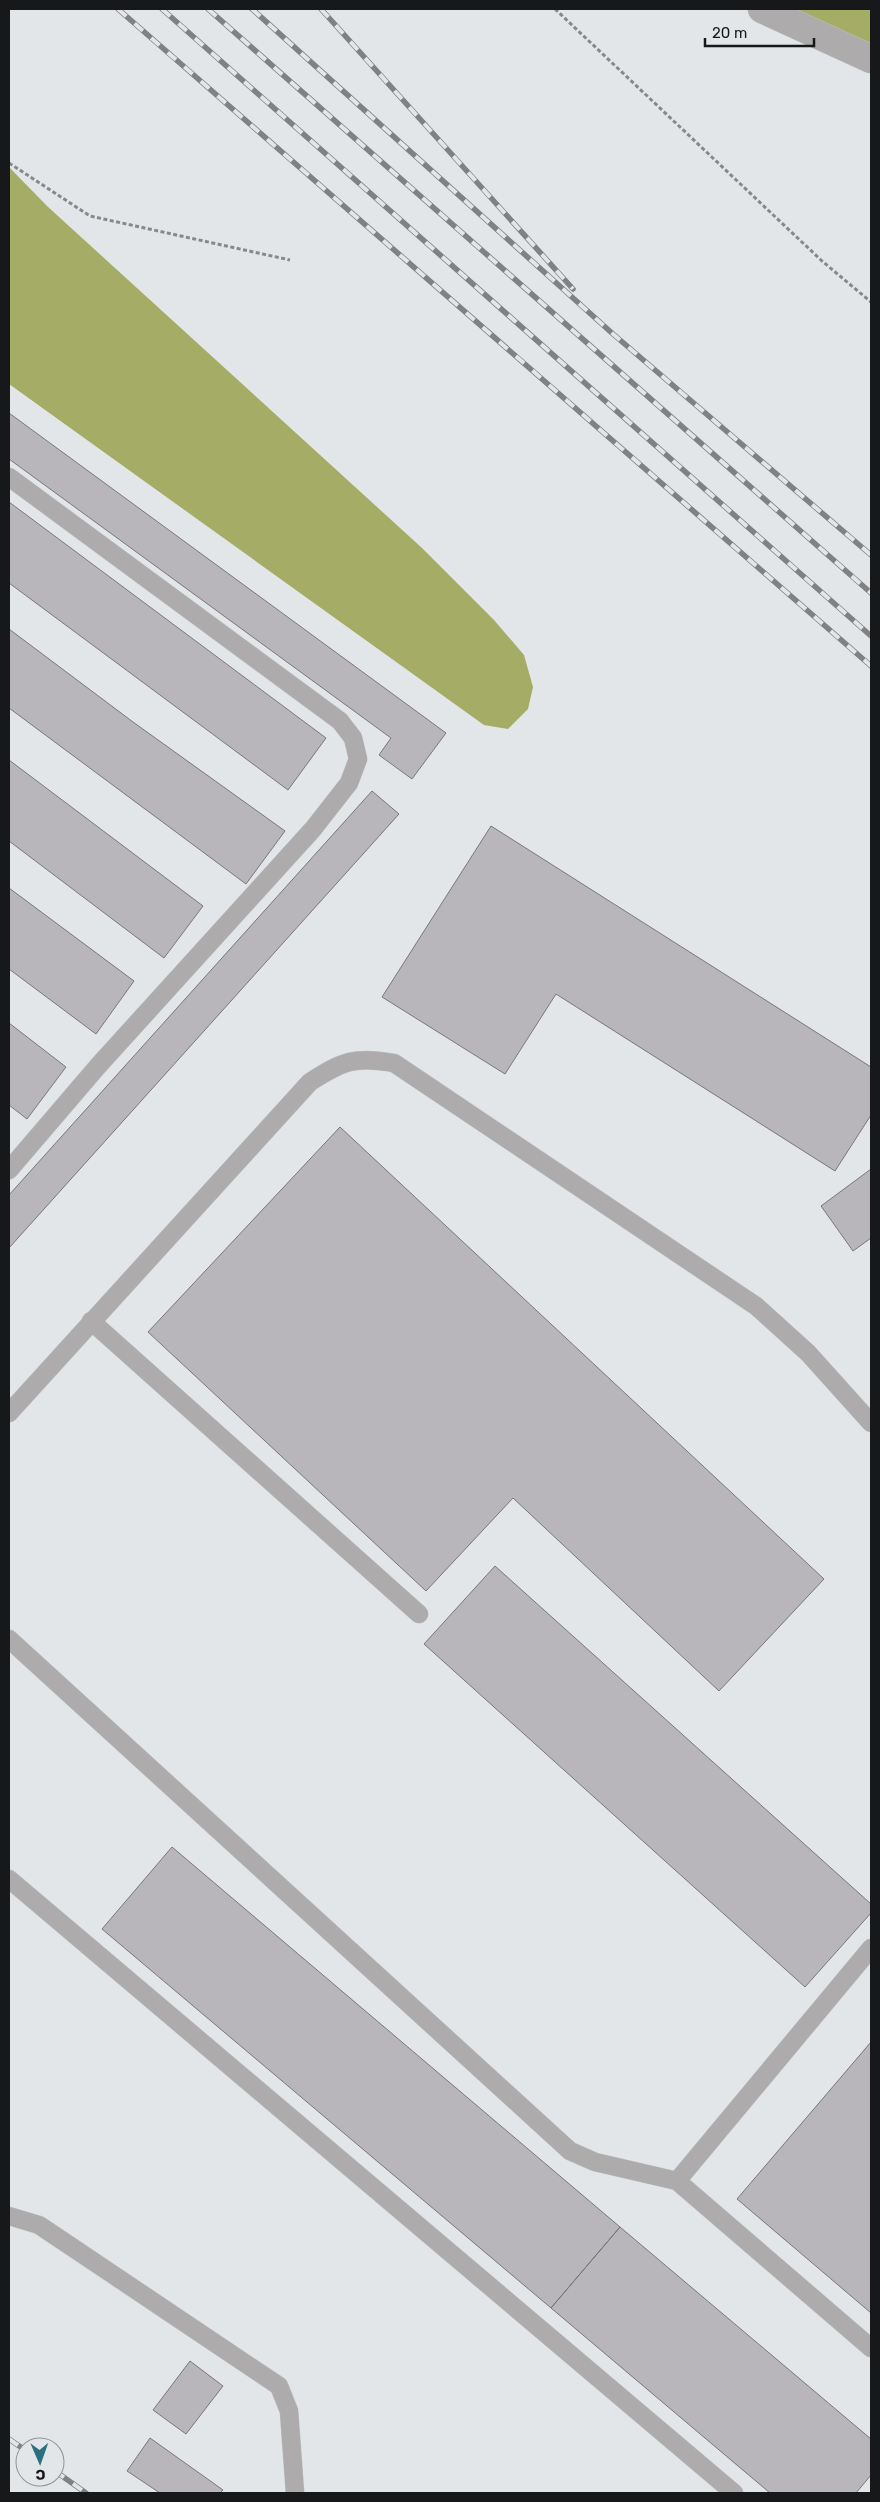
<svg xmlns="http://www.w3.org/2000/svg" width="880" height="2502" font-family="Rubik,sans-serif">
<rect width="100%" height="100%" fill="#e3e6e9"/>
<path fill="#a5ac65" d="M752 9H871V67Z
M9 167 47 206 422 548 494 620 524 655 533 687 528 709 508 729 484 725 9 384Z"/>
<path fill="#b8b6ba" stroke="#79777a" d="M9 413 446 733 412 779 379 755 391 738 9 459Z
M9 502 326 738 288 790 9 583Z
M9 629 133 722 285 831 246 884 9 708Z
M9 760 203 906 164 958 9 841Z
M372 791 399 814 9 1248V1195Z
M491 826 871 1067V1115L835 1171 556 994 505 1074 382 997Z
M9 888 134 981 96 1034 9 969Z
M9 1023 66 1067 27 1119 9 1105Z
M340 1127 824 1579 719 1691 513 1498 426 1591 148 1332Z
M871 1169V1238L853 1251 821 1206Z
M495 1566 871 1904V1913L805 1987 424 1644Z
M172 1847 620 2227 551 2308 102 1929Z
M871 2042V2313L737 2199Z
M620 2227 871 2439V2475L856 2493H770L551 2308Z
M190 2361 223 2386 186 2434 153 2410Z
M150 2438 223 2490 220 2493H160L127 2471Z"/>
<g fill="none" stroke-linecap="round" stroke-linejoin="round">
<g stroke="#bec1c4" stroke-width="19">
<path id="lane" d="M9 477 340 721 353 738 358 759 349 783 313 829 98 1066 9 1170
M91 1321 419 1614
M9 1413 310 1082C343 1061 354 1056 394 1063L756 1306 808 1353 871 1423
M9 1639 570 2151 595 2162 677 2181 871 2348
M9 1879 734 2493
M677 2181 871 1948
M9 2216 39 2225 279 2386 289 2411 295 2493"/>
</g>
<g stroke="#bec1c4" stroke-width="29">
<path id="street" d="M762 9 871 59"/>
</g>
<path stroke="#86888a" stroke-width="3" stroke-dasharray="4 2.5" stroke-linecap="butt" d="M555 9 822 261 871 302
M9 163 90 216 290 260"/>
<use href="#lane" stroke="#adabab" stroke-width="18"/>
<use href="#street" stroke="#adabab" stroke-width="28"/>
<g stroke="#7f8183" stroke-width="5.5">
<path id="rail" d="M118 9 871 666
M162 9 871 636
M208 9 871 593
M252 9 613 334 871 555
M321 9 573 289
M9 2439 25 2450
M55 2471 86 2493"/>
</g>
<use href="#rail" stroke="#e3e6e9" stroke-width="4" stroke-dasharray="11" stroke-linecap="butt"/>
</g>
<rect width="880" height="2502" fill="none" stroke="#171819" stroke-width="20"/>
<g transform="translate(40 2462) rotate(178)"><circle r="24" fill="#e3e6e9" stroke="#919496"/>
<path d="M0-4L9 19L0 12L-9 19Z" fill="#2b707f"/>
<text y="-8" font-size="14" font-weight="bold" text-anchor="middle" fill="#171819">С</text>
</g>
<path d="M705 38v8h109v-8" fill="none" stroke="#171819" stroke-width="2.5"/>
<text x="712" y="38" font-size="15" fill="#171819" stroke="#e3e6e9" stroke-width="4" paint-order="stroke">20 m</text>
</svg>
